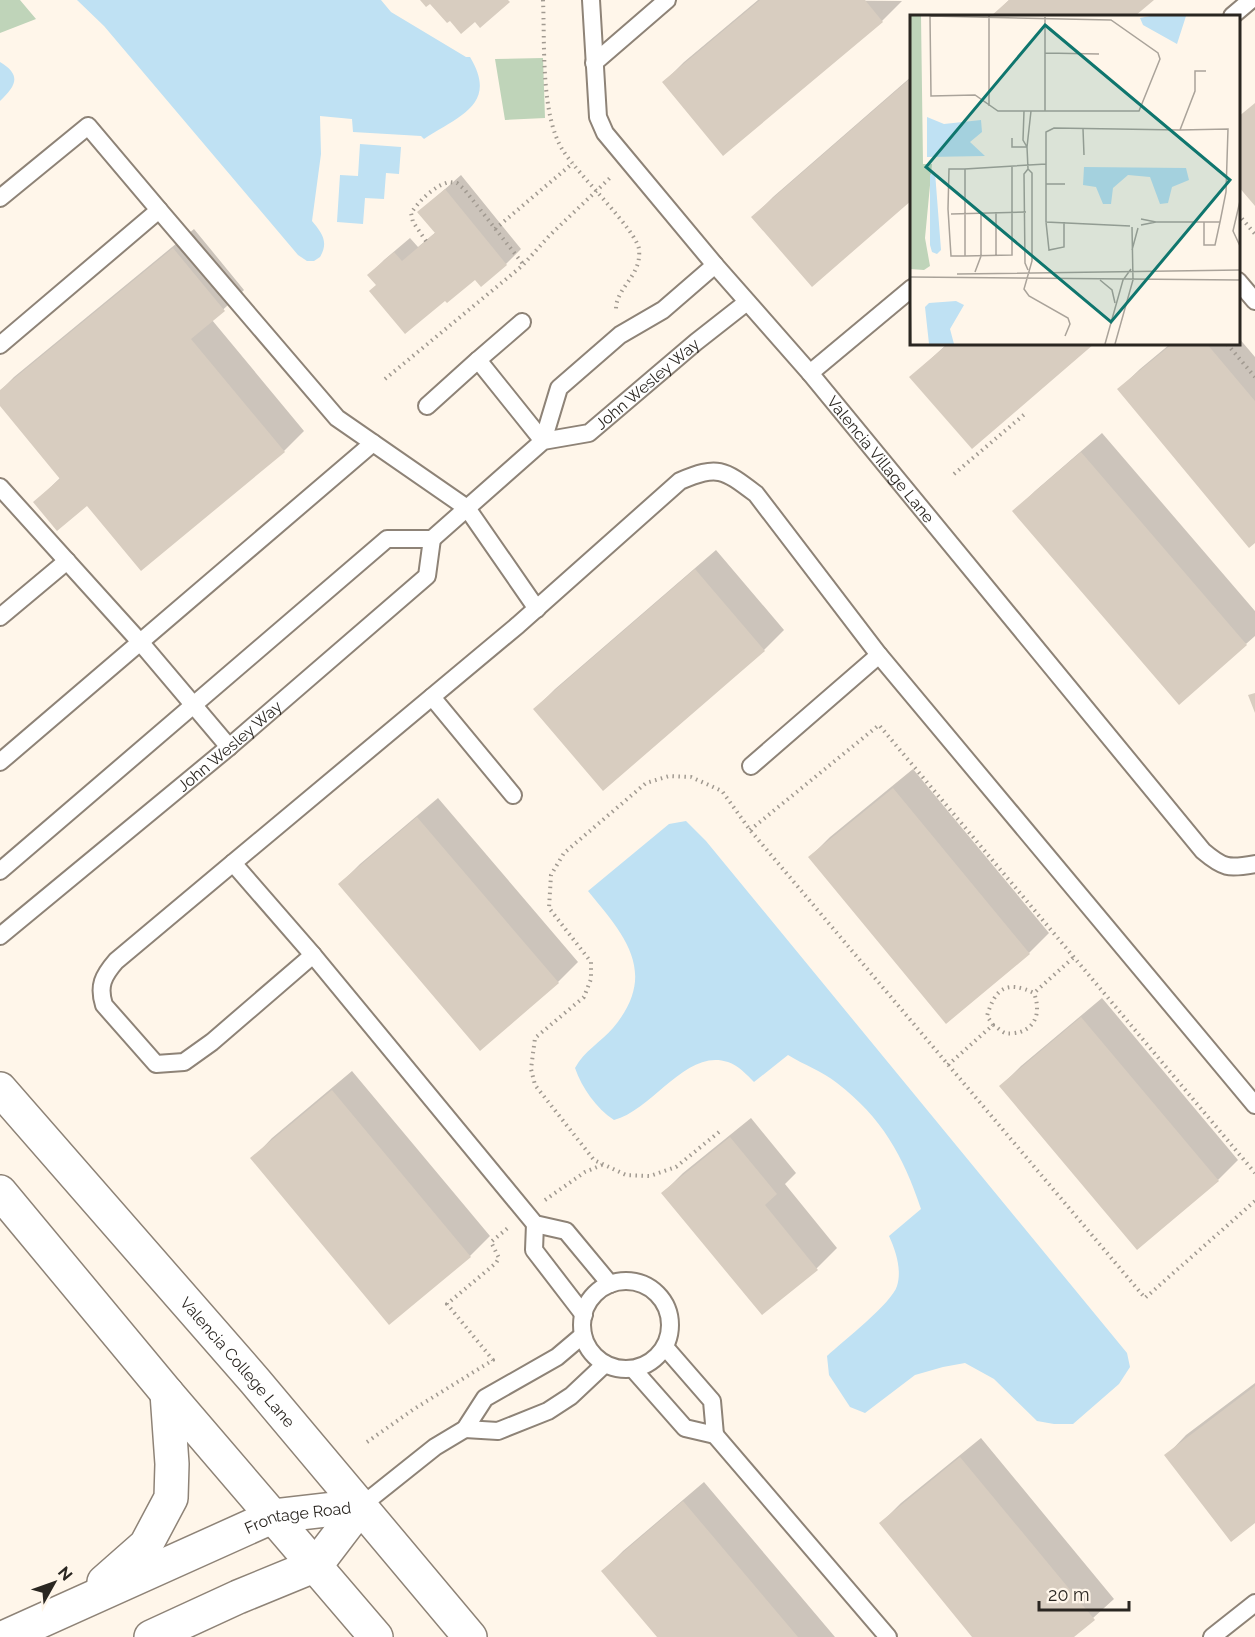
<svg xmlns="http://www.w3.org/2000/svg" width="1255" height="1637" font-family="Raleway,sans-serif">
<rect width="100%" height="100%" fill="#fff6ea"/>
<path fill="#bfd4b9" d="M0 0H20L36 19 0 33Z
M543 58 545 118 505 120 495 59Z"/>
<path fill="#bfe1f3" d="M77 0H381L391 12 466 57H470C499 105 458 116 424 139L421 136 353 132 352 119 320 116 321 154 312 221C322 233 329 242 320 257L314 261H307L298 255 104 26Z
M0 62C22 75 16 86 0 101Z
M360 144 401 147 399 174 386 173 384 199 365 198 363 224 337 222 340 175 358 176Z
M686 821 706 841 1127 1353 1130 1367 1119 1384 1073 1424H1054L1037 1421 994 1379 965 1363 943 1367 915 1375 865 1413 850 1407 829 1375 827 1356C842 1342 892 1303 897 1286 902 1270 896 1251 889 1236L921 1209C903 1155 882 1118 837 1083 822 1071 804 1065 788 1055L754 1082C747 1075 738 1065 728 1062 686 1048 654 1109 614 1120 596 1108 582 1088 575 1068 584 1051 601 1042 613 1028 659 973 625 936 588 891L669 824Z"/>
<path fill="#0003" d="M758 0 902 1 882 21 723 154 664 82 684 62Z
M1009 0H1152L1133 16H993Z
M912 76V198L753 217 773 197Z
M461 175 521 249 506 264 475 278 377 285 369 275 384 260 410 238 418 247 436 232 419 212Z
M194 229 244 290 212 320 304 431 284 451 87 504 35 502 61 477 0 404V391L14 377Z
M1238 337 1255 357V541L1119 389 1140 369 1170 344H1238Z
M947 344H1092L972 447 911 377Z
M1102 433 1255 611V636L1246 644 1015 511 1035 491Z
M716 550 784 630 764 650 535 709 555 689Z
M913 769 1049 933 1029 953 810 857 830 837Z
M438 798 578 962 558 982 481 1049 340 884 360 864Z
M1102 998 1238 1160 1218 1180 1001 1086 1021 1066Z
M352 1071 490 1236 470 1256 389 1323 252 1159 272 1138Z
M751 1118 796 1173 785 1184 837 1248 817 1268 762 1313 663 1193 683 1173Z
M1255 1383V1522L1166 1456 1186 1435Z
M981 1438 1114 1599 1072 1637H974L881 1523 901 1503Z
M704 1482 835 1637H659L603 1571 623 1551Z"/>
<path fill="#d8cdc0" d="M420 0H508L510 2 480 28 475 22 461 34 450 21 447 23 430 4 426 7Z
M760 0H865L883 22 723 156 662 82Z
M1009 0H1154L1135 16H991Z
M912 77V200L812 287 751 217Z
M1255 103V206L1238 186V117Z
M445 189 507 265 481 287 475 280 447 303 445 301 405 334 369 291 376 285 367 275 394 252 402 261 435 233 417 212Z
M173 248 225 311 191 339 285 452 141 571 87 506 57 531 33 502 60 479 0 406V390Z
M948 344H1094L972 449 909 377Z
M1172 344H1207L1255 401V543L1249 548 1117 389Z
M1081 452 1247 645 1179 705 1012 511Z
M695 569 765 651 603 791 533 709Z
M1255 693V713L1248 695Z
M893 788 1030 954 946 1024 808 857Z
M417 817 559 983 480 1051 338 884Z
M1081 1017 1219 1181 1137 1250 999 1086Z
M332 1090 471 1257 389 1325 250 1158Z
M730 1137 777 1194 765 1205 818 1270 762 1315 661 1193Z
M1255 1386V1523L1231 1542 1164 1455Z
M960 1457 1095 1620 1074 1637H972L879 1523Z
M683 1501 798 1637H657L601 1571Z"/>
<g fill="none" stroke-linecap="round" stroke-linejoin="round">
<g stroke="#8e8377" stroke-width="20">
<g id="service">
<path id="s1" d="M591 0 598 117 605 133 715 265 810 373 1203 851C1223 868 1228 869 1255 864"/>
<path d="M1232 16 1251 0"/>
<path d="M594 63 667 0"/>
<path d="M0 198 88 126 159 210"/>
<path d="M1238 281 1255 301"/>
<path d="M522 322 478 360 543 441"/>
<path d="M0 345 159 210 337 418 467 508 537 609"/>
<path d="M810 373 912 288"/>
<path d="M427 406 478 360"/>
<path d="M543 441 559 388 620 335 663 310 715 265"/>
<path d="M0 487 141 643 229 747"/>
<path d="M0 617 67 561"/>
<path d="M432 697 513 795"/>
<path d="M0 762 373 443"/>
<path d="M751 766 879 655"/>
<path d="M233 863 116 961C103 976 98 986 104 1005L156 1064 184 1062 212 1042 313 955"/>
<path id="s2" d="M0 871 387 539H432L543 441 589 433 696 342 747 302"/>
<path id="s3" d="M0 936 229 747 427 576 432 539"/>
<path d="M535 1224 534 1250 584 1315"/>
<circle cx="626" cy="1325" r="44"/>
<path d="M610 1284 566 1231 535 1224 313 955 233 863 518 625 680 481C718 465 723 469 756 494L879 655 1255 1105"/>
<path d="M633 1369 685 1428 715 1435 712 1401 665 1347"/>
<path d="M465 1429 498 1431 548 1411 571 1396 605 1364"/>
<path d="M715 1435 888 1637"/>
<path d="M361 1506 435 1447 465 1429 485 1398 557 1357 583 1335"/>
<path d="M1212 1637 1255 1603"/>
</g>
</g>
<g stroke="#8e8377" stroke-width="36">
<g id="tertiary">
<path id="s4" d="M0 1089 255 1381 470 1637"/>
<path d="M0 1192 167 1393 376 1637"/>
<path d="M104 1582 146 1545 171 1498 172 1464 167 1393"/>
<path id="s5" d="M5 1637 274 1516 361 1506"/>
<path d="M151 1637 238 1597 316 1565 361 1506"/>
</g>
</g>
<path stroke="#a19a91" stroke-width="4" stroke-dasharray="1.5 4.5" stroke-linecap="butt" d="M543 0C545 42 540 117 564 152 578 174 636 230 639 249 642 277 615 287 616 311
M1238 214 1255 234
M495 229 573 163
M426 241 413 222 411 213C420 200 434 186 449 182L457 183 464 189 523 264
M1227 344 1255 377
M385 379 522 266 550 235 612 176
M954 474 1026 413
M750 830 879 725 1255 1173
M993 1025C997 1027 1002 1032 1005 1033 1010 1034 1016 1033 1020 1032 1038 1026 1040 1009 1034 993
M948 1065 993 1025 987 1016C995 988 1007 980 1034 993L1074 957
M719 1132 676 1167 650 1176 626 1175 594 1160 535 1085 531 1069 535 1038 584 997 591 979V962L549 908 551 875 564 853 646 783 669 776 691 777 722 791 750 830 1145 1298 1255 1201
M545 1200 585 1172 602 1165
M367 1442 414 1409 493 1360 447 1304 496 1263 499 1258 491 1242 509 1227"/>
<use href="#service" stroke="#fff" stroke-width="16"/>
<use href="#tertiary" stroke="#fff" stroke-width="33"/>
</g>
<g text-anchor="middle" stroke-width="4.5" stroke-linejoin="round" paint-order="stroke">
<g font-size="16" fill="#2a2621" stroke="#fff6ea">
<text dy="6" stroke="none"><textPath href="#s2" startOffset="826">John Wesley Way</textPath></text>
<text dy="6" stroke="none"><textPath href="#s1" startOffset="562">Valencia Village Lane</textPath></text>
<text dy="6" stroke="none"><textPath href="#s3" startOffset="298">John Wesley Way</textPath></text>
<text dy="6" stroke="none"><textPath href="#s4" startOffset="362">Valencia College Lane</textPath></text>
<text dy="6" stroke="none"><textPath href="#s5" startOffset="318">Frontage Road</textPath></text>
</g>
</g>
<g transform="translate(910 15)">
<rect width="330" height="330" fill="#fff6ea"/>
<path d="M0 1H11L13 149H22L15 223 20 251 14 255 0 254Z" fill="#bfd4b9"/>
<path d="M240 1H276L267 29 233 10 230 3ZM17 102 34 109 71 105 72 117 60 127 75 141 17 142ZM174 152 276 153 279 165 262 172 258 188 250 189 240 162 218 160 203 173 201 189H193L186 172 173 170ZM25 157 31 235 27 239 22 237 20 230V160ZM46 286 54 290 40 314 44 329H19L15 292 19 288Z" fill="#bfe1f3"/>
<path fill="none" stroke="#aaa39a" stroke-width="1.5" d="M20 1 201 5 248 38 250 44 229 96H88L65 80 21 81ZM79 1V91M135 2V96M135 38 189 39M296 56H285V76L270 115 318 114 316 177 310 207M114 96 113 125 117 132M121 96 117 132 118 154 122 158V246L114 274 119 281 158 303 160 309 155 321M173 114 174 140M102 123V132H117M102 152V240L55 241V154L136 149M55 154H39L38 194 41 241H55M118 154 114 159 115 248 118 255M136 169H155M330 186 323 216 330 231M86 197V241M41 199 116 197M136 207 139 235 154 232V207M246 207H310L305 230H294V207M231 210 246 207 231 204M220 211 136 207V117L144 113 270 115M222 235 228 213M65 257 71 241V198M47 259 330 255M0 262 330 265M190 265 202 275 205 288M0 274 1 329M195 329 213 265 221 254M205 329 223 265 222 212"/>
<path fill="#0f766e" fill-opacity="0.15" stroke="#0f766e" stroke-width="3" d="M135 10 320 165 201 307 16 152Z"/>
<rect width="330" height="330" fill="none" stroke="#2a2621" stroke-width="3"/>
</g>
<g transform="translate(54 1583) rotate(50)" stroke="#fff6ea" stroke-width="4.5" paint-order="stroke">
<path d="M0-4.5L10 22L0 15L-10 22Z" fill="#2a2621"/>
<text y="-9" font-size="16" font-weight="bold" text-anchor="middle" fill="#2a2621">N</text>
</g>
<path d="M1039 1601v9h90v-9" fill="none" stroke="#2a2621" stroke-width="3"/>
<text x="1048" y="1601" font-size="18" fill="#2a2621" stroke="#fff6ea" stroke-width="4.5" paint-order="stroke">20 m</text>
</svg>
